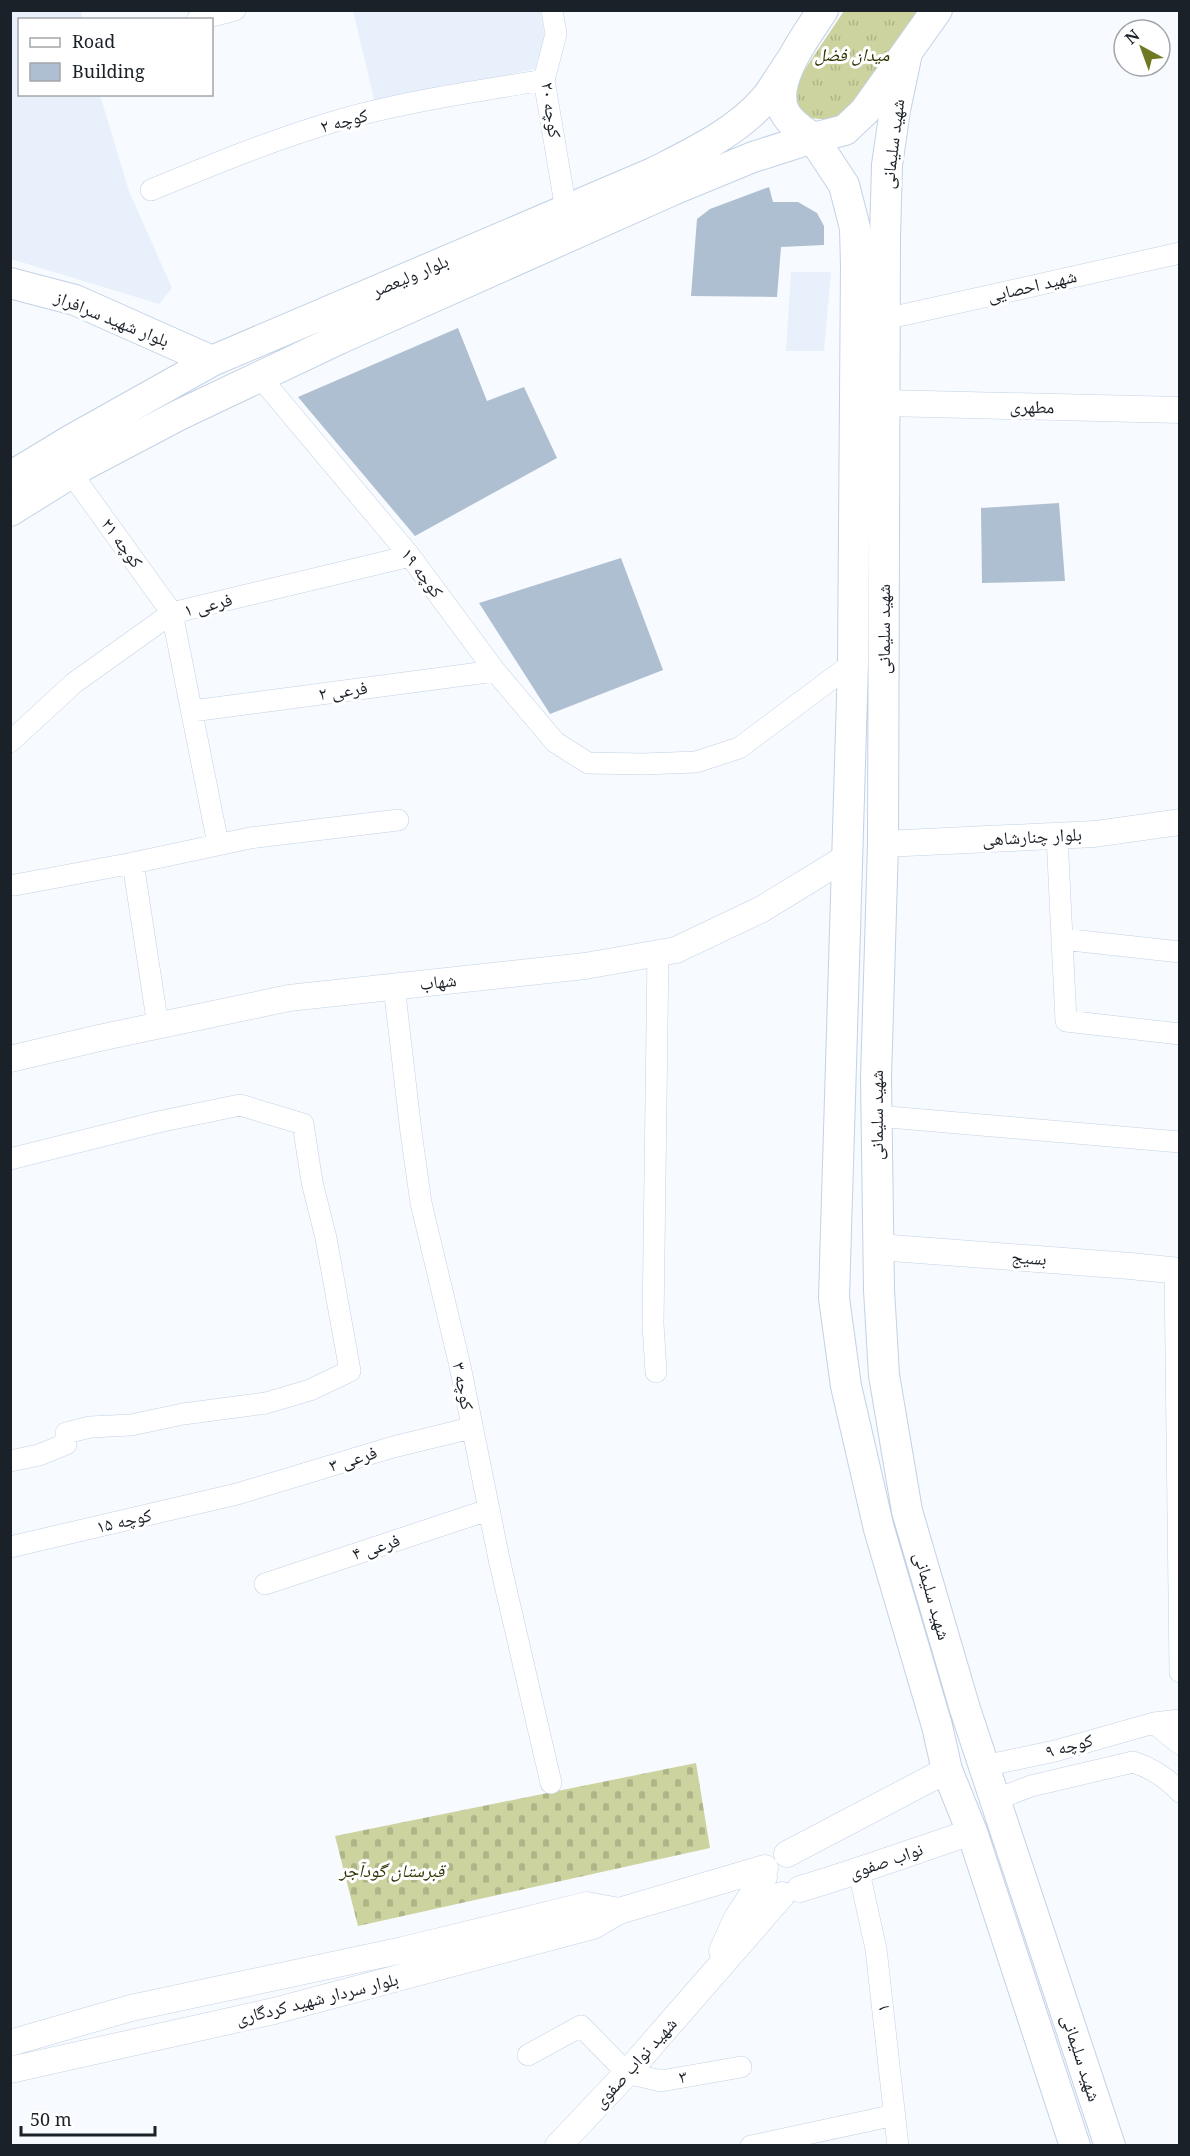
<svg xmlns="http://www.w3.org/2000/svg" width="1190" height="2156" font-family="'Noto Serif','Noto Naskh Arabic',serif">
<defs>
<pattern id="grass-tufts" width="24" height="20" patternUnits="userSpaceOnUse" patternTransform="scale(1.5)"><rect width="24" height="20" fill="#ccd39f"/><path d="M3 7l-1-3M5 7V3M7 7l1-3M15 17l-1-3M17 17v-4M19 17l1-3" fill="none" stroke="#afb589"/></pattern>
<pattern id="cemetery-stones" width="16" height="16" patternUnits="userSpaceOnUse" patternTransform="scale(1.5)"><rect width="16" height="16" fill="#ccd39f"/><path d="M2 7V4a2 2 0 0 1 4 0v3zM10 15v-3a2 2 0 0 1 4 0v3z" fill="#afb589"/></pattern>
</defs>
<rect width="100%" height="100%" fill="#f7fafe"/>
<path fill="#e8f1fb" d="M10 11H81L82 19 20 20V94L100 95 129 191 172 288 159 304 11 259Z
M353 11H540L545 36 535 69 375 103Z
M791 272H831L824 351H786Z"/>
<path fill="url(#grass-tufts)" d="M844 11H921L840 121 810 118 799 107 792 95 797 81Z"/>
<path fill="url(#cemetery-stones)" d="M696 1763 710 1848 358 1926 335 1836Z"/>
<path fill="#afbfd2" d="M769 187 773 202H798L817 213 824 226V245L781 247 777 297 691 296 697 219 710 209Z
M458 328 487 401 524 387 557 458 415 536 298 397Z
M1059 503 1065 581 982 583 981 508Z
M621 558 663 670 550 714 479 603Z"/>
<g fill="none" stroke-linecap="round" stroke-linejoin="round">
<g stroke="#c2d2e6" stroke-width="22">
<path id="minor" d="M552 10 556 34 544 80 566 210
M197 20 235 10
M151 190C214 164 277 138 343 119 409 101 477 91 544 80
M885 319 1180 253
M260 377 410 556 495 671 555 742 588 763 643 764 696 762 739 748 853 663
M71 473 172 613 218 844
M192 711 495 671
M10 742 74 683 172 613 410 556
M1057 836 1066 1021 1180 1034
M133 863 158 1026
M15 885 133 863 250 838 398 820
M1062 939 1180 952
M394 986 411 1132 421 1203 460 1366 499 1559 551 1783
M877 1116 1180 1142
M10 1159 158 1122 240 1105 303 1124 312 1182 326 1238 350 1371 310 1390 266 1403 183 1414 131 1425 90 1427 66 1433V1444L39 1455 10 1461
M1175 1271 1180 1672
M656 1372 653 1324 658 953
M10 1547 237 1494 393 1447 471 1428
M265 1584 488 1510
M1154 1723 1180 1744
M984 1766 1055 1751 1154 1723 1180 1720
M995 1800 1031 1786 1133 1762C1152 1768 1166 1777 1180 1792
M859 1872 876 1949 898 2146
M528 2055 581 2026 627 2073 661 2081 741 2067
M751 2146 895 2115"/>
</g>
<g stroke="#c2d2e6" stroke-width="27">
<path id="tertiary" d="M885 403 1180 410
M883 844 1095 834 1180 822
M10 1059 99 1038 289 998 585 966 676 950 762 909 847 857
M878 1247 1130 1266 1180 1271
M787 1854 947 1770
M800 1889C858 1872 914 1851 972 1832
M722 1951 737 1918 764 1877
M10 2043 131 2008 403 1950 587 1905 619 1911
M10 2070 274 2011 593 1926 619 1911 765 1868
M558 2146 627 2073 782 1895"/>
</g>
<g stroke="#c2d2e6" stroke-width="32">
<path id="secondary" d="M823 10C807 35 769 83 785 113 792 125 803 131 813 138L845 130 865 111 937 10
M907 53 895 110 887 165 885 237 883 844 876 1078 879 1290 884 1375 907 1511 965 1709 1110 2146
M10 283 75 300 212 361
M10 477 71 440 212 361 655 172C694 152 737 132 766 98 775 86 783 72 792 59
M10 511 84 465 179 415 339 339 673 190 753 157 813 138 844 185 855 228 856 265 853 663 834 1298 846 1386 879 1529 937 1726 947 1770 972 1832 1075 2146"/>
</g>
<use href="#minor" stroke="#fff" stroke-width="21"/>
<use href="#tertiary" stroke="#fff" stroke-width="26"/>
<use href="#secondary" stroke="#fff" stroke-width="30"/>
</g>
<g text-anchor="middle" stroke-width="6" stroke-linejoin="round" paint-order="stroke">
<g font-size="18" font-style="italic" fill="#303401" stroke="#fff">
<text x="852" y="61">میدان فضل</text>
<text x="392" y="1877">قبرستان گودآجر</text>
</g>
<g font-size="18" fill="#1b2129" stroke="#fff">
<text transform="translate(551 110) rotate(82)" y="6">کوچه ۲۰</text>
<text transform="translate(344 121) rotate(-15)" y="6">کوچه ۲</text>
<text transform="translate(893 144) rotate(-83)" y="6">شهید سلیمانی</text>
<text transform="translate(410 276) rotate(-23)" y="6">بلوار ولیعصر</text>
<text transform="translate(1032 286) rotate(-13)" y="6">شهید احصایی</text>
<text transform="translate(112 319) rotate(22)" y="6">بلوار شهید سرافراز</text>
<text transform="translate(1032 407) rotate(1)" y="6">مطهری</text>
<text transform="translate(122 543) rotate(54)" y="6">کوچه ۲۱</text>
<text transform="translate(422 573) rotate(53)" y="6">کوچه ۱۹</text>
<text transform="translate(208 605) rotate(-14)" y="6">فرعی ۱</text>
<text transform="translate(884 629) rotate(-90)" y="6">شهید سلیمانی</text>
<text transform="translate(343 691) rotate(-8)" y="6">فرعی ۲</text>
<text transform="translate(1032 837) rotate(-3)" y="6">بلوار چنارشاهی</text>
<text transform="translate(438 982) rotate(-6)" y="6">شهاب</text>
<text transform="translate(877 1115) rotate(-90)" y="6">شهید سلیمانی</text>
<text transform="translate(1029 1258) rotate(4)" y="6">بسیج</text>
<text transform="translate(463 1386) rotate(79)" y="6">کوچه ۳</text>
<text transform="translate(353 1459) rotate(-17)" y="6">فرعی ۳</text>
<text transform="translate(124 1521) rotate(-13)" y="6">کوچه ۱۵</text>
<text transform="translate(376 1547) rotate(-18)" y="6">فرعی ۴</text>
<text transform="translate(932 1596) rotate(74)" y="6">شهید سلیمانی</text>
<text transform="translate(1069 1746) rotate(-15)" y="6">کوچه ۹</text>
<text transform="translate(886 1861) rotate(-19)" y="6">نواب صفوی</text>
<text transform="translate(317 1999) rotate(-14)" y="6">بلوار سردار شهید کردگاری</text>
<text transform="translate(883 2008) rotate(-97)" y="6">۱</text>
<text transform="translate(1081 2058) rotate(72)" y="6">شهید سلیمانی</text>
<text transform="translate(635 2063) rotate(-48)" y="6">شهید نواب صفوی</text>
<text transform="translate(683 2077) rotate(-10)" y="6">۳</text>
</g>
</g>
<rect width="1190" height="2156" fill="none" stroke="#1b2129" stroke-width="24"/>
<rect x="18" y="18" width="195" height="78" fill="#ffffff" stroke="#a4a6a9" stroke-width="1.5"/>
<rect x="30" y="38" width="30" height="9" fill="#ffffff" stroke="#a4a6a9" stroke-width="1.5"/>
<text x="72" y="48" font-size="18" fill="#1b2129">Road</text>
<rect x="30" y="63" width="30" height="18" fill="#afbfd2" stroke="#a4a6a9" stroke-width="1.5"/>
<text x="72" y="78" font-size="18" fill="#1b2129">Building</text>
<g transform="translate(1142 48) rotate(319)"><circle r="28" fill="#ffffff" stroke="#a4a6a9" stroke-width="1.5"/>
<path d="M0-4.5L10 22L0 15L-10 22Z" fill="#717822"/>
<text y="-9" font-size="16" font-weight="bold" text-anchor="middle" fill="#1b2129">N</text>
</g>
<path d="M21 2126v9h134v-9" fill="none" stroke="#1b2129" stroke-width="3"/>
<text x="30" y="2126" font-size="18" fill="#1b2129" stroke="#ffffff" stroke-width="4.5" paint-order="stroke">50 m</text>
</svg>
